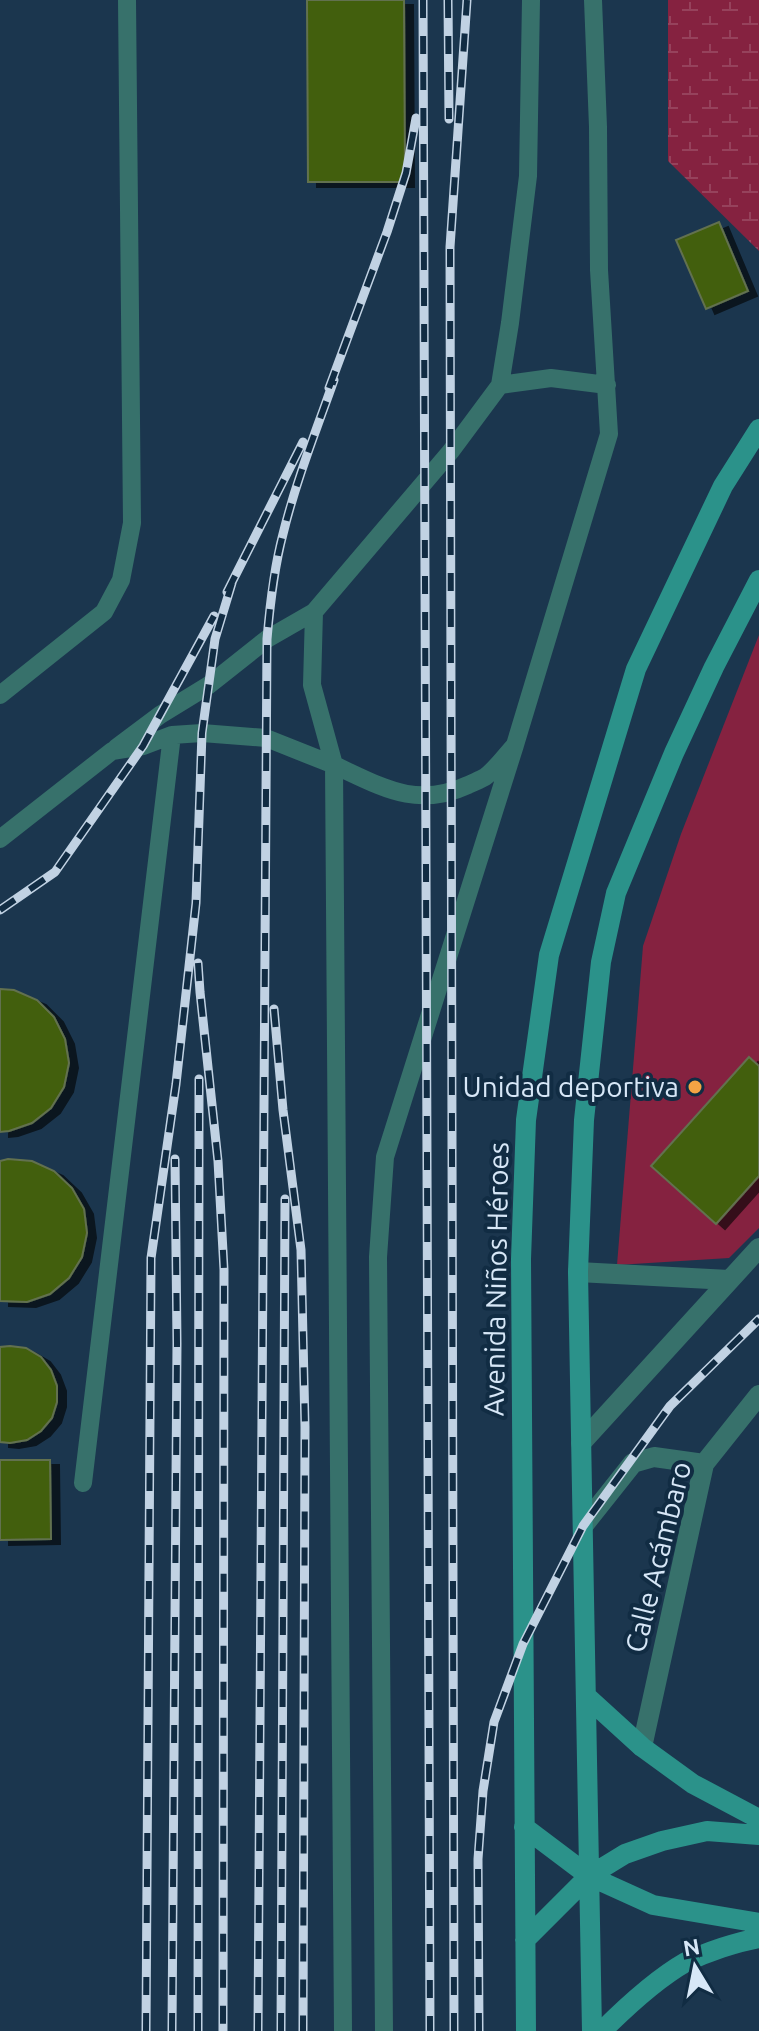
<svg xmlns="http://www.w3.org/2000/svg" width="759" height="2031" font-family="Ubuntu,sans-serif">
<defs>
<pattern id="wetland-marsh" width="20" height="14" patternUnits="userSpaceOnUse" patternTransform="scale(2)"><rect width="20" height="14" fill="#852240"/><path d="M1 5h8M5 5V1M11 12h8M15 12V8" fill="none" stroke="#96425c"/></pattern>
<filter id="shadow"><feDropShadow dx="9" dy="5" stdDeviation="0" flood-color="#0009"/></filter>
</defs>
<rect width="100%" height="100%" fill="#1b364e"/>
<path fill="url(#wetland-marsh)" d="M668 0H759V251L668 161Z"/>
<path fill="#852240" d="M759 635V1228L729 1258 617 1265 643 946 681 834Z"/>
<path fill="#435e0c" stroke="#62714f" stroke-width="2" filter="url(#shadow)" d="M307 0H404L405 182H308Z
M719 222 748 291 706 309 676 240Z
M0 989 14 990 37 1000 54 1017 65 1039 69 1063 64 1087 51 1108 32 1123 9 1131 0 1132Z
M749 1057 759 1066V1176L716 1224 651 1166Z
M8 1159 32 1161 54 1171 72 1188 84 1209 87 1233 82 1257 69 1278 50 1294 27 1302 0 1301V1161Z
M10 1346 26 1348 41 1357 51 1370 57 1386V1402L52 1418 41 1431 27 1440 10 1443 0 1442V1347Z
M0 1460H50L51 1539 0 1540Z"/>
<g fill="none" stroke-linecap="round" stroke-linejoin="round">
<path stroke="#37716b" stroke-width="18" d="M500 385 551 378 607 385
M314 612 312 685 334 765C382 787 416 809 468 785 474 782 480 780 485 777 496 769 506 755 515 745L609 434 599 270 598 127 593 0
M0 695 104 612 121 580 132 523 127 0
M116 748 160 715 209 685 267 639 314 612 451 451 500 385 510 323 528 176 531 0
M0 839 112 751 143 746 172 735 202 733 266 738 334 765 343 2031
M83 1483 172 735
M384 2031 378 1257 385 1157 515 745"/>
<path stroke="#37716b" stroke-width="20" d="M578 1272 729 1280
M581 1443 759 1248
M583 1526 633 1463 654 1457 704 1464
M642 1747 704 1464 759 1395"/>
<path stroke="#2b928a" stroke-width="20" d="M586 1696 642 1747 693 1784 759 1819
M524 1827 589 1876 653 1905 759 1923
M525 1940 589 1876 625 1854 662 1841 707 1831 759 1835
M526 2031 521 1259 526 1120 549 955 636 669 723 486 759 429
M592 2031 578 1272 584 1120 601 962 616 893 674 753 714 667 759 580
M602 2031C625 2008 658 1978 686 1962 707 1952 736 1942 759 1938"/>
<g stroke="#c1d2e3" stroke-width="9">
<path id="rail" d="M423 0 430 2031
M448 0 449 119
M329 388 387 232 406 173 416 118
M227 592 303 442
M0 910 55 872 143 746 214 616
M198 963 200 992 218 1161 224 1270 223 2031
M274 1009 283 1110 301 1250 305 1427 303 2031
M146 2031 151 1258 176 1084 196 903 202 733 215 639 232 583
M172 2031 177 1343 175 1159
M198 2031 199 1079
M258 2031 267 639C270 604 274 568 283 534 296 481 316 431 334 380
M281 2031 285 1199
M454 2031 450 247 467 0
M479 2031 478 1859 483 1791 494 1722 523 1644 583 1526 670 1406 759 1319"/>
</g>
<use href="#rail" stroke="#112c43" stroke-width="6" stroke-dasharray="18" stroke-linecap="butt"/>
</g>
<circle fill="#f4a444" stroke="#112c43" stroke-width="3" cx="695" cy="1087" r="8"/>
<g text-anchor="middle" stroke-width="8" stroke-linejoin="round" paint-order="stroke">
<g font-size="28" fill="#d7e7f7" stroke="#112c43" text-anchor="end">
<text x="679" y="1097">Unidad deportiva</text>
</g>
<g font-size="28" fill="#d7e7f7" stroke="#112c43">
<text transform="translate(496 1279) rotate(-89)" y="10">Avenida Niños Héroes</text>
<text transform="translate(658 1557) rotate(-76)" y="10">Calle Acámbaro</text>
</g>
</g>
<g transform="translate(695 1967) rotate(350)" stroke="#112c43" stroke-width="6" paint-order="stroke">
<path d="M0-6L14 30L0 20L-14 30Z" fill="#d7e7f7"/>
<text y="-12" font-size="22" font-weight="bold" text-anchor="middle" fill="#d7e7f7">N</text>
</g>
</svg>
